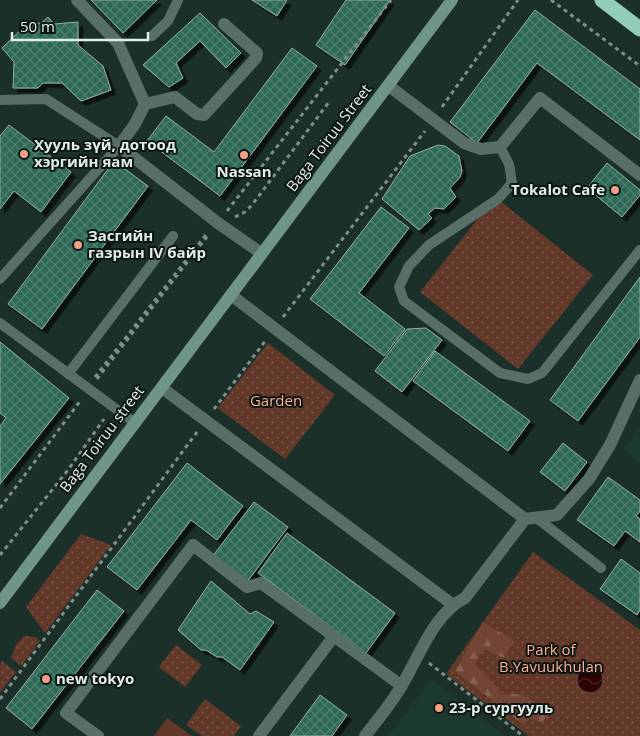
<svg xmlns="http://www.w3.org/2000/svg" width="640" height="736" font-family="'Open Sans',sans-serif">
<defs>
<pattern id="grass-dots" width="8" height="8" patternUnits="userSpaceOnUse" patternTransform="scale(1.25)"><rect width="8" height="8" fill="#623829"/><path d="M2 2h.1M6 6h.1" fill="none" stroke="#785548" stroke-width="1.8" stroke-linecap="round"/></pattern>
<pattern id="forest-firs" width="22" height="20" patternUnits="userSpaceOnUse" patternTransform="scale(1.25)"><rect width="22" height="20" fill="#724536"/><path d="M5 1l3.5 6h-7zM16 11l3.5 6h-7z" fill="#866053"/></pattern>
<pattern id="water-waves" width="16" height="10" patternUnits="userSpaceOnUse" patternTransform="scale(1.25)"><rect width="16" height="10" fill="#2b0400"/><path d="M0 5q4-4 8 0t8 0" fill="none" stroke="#492925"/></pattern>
<pattern id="building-cross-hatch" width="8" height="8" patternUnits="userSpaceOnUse" patternTransform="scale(1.25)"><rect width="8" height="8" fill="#2f6958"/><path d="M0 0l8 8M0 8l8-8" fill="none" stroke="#4d7f70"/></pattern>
<filter id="shadow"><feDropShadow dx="4.5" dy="4.5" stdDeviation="0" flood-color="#0009"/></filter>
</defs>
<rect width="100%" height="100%" fill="#1c302a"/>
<path fill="#1c3930" d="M640 427V465L624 448Z
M431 679 506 736H388Z"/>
<path fill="url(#grass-dots)" d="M495 197 593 275 518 369 420 292Z
M268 343 335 395 285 459 218 408Z
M81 534 111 545 45 633 26 607Z
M533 552 640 630V736H529L446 674Z
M24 636 36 637 40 641 21 666 11 658 16 645Z
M176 645 202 665 185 687 159 667Z
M2 661 16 672 0 693V665Z
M205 699 241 726 234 736H202L186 725Z"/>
<path fill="url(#forest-firs)" d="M483 622 514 641 504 658 484 649 475 664 503 694H521L550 711 542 723 530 718 524 725 455 671Z"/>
<path fill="#623829" d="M167 718 192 736H154Z"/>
<path fill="url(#water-waves)" stroke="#624a46" d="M577 680a13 13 0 1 1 26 0a13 13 0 1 1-26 0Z"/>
<path fill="url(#building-cross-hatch)" stroke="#94aca4" filter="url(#shadow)" d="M91 0H157L123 33Z
M252 0H287L277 16Z
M346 0H390L345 65 316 45Z
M535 10 640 89V140L537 63 477 143 450 122Z
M200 13 241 53 226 68 200 41 176 63 183 78 169 87 143 65Z
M48 17 54 24 78 22V45L103 66 111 90 81 101 62 83H43L38 88H13L14 62 2 48 27 24 41 23Z
M292 48 317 66 220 196 147 141 166 116 214 152Z
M9 125 71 172 41 212 14 191 0 209V136Z
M438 145 445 146 459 156 462 171 460 177 450 188 456 197 444 209 435 208 428 214 432 218 419 230 382 199 410 156Z
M114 161 148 186 42 329 8 304Z
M607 163 640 190V195L622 217 587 188Z
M381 207 409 228 359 293 405 329 384 356 310 299Z
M640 277V337L578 421 550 400Z
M426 328 442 340 402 392 375 371 407 329Z
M0 342 69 398 0 484V426L6 418 0 413Z
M435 351 530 421 508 451 413 381Z
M563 443 587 462 565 491 540 472Z
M187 463 243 506 217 540 191 520 137 590 107 567Z
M608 477 640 500V511L636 516 640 519V542L625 531 614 546 577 520Z
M254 502 288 527 247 582 212 557Z
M287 533 395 613 366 653 258 573Z
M621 559 640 573V610L637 615 600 589Z
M211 581 250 614 256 611 274 622 240 670 222 657H217L206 650H201L178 630Z
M97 590 124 611 32 729 6 708Z
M320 695 347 715 332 736H290Z"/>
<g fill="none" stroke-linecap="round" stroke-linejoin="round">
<path stroke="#7e8e89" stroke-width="3" stroke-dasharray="4 4" stroke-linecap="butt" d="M551 0 640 66
M442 107 518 0
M227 211 391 0
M235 217 245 212 252 205 329 102
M283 317 425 131
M95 377 208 232
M97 379 209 234
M214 409 266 340
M0 508 81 400
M0 555 68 470 104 419
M429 663 523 736
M0 699 197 432"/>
<path stroke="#586f67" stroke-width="10" d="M152 36 168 21 178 0
M0 100 46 99 119 146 0 279
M500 147 509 164 512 183 498 199 429 245 409 266 399 287 404 301 500 373 528 379 542 373 640 250
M0 323 135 423
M68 374 173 236
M538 519 601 568"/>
<path stroke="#586f67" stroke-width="12" d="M77 0 118 43 145 104 135 124 119 146 218 223 261 253
M389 86 464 143 481 149 500 147 540 98 640 175
M145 104 175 97 197 114 204 115 256 58 257 53 224 24
M231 295 525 519
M162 388 452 604
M525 519 557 515 589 479 610 445 640 380
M98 736 66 713 193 545 247 587 261 583 402 686
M259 736 334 636
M365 736C378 719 392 703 402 685 419 657 434 613 465 598L525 519"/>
<path stroke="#6f9588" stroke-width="12" d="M0 603 452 0"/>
<path stroke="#91cdb8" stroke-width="15" d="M602 0 640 29"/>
</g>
<g fill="#f39f83" stroke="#0d1613" stroke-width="2">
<circle cx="24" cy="154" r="5"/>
<circle cx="244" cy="155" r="5"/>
<circle cx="615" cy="190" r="5"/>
<circle cx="78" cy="245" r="5"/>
<circle cx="46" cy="679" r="5"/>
<circle cx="439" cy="708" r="5"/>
</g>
<g text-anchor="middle" stroke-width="4" stroke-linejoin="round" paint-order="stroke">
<g font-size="15" fill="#e1ede9" stroke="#0d1613">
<text transform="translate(329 138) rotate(-53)" y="5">Baga Toiruu Street</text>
<text transform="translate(102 439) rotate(-53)" y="5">Baga Toiruu street</text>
</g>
<g font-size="15" font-weight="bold" fill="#e1ede9" stroke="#0d1613" text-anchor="start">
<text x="34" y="150">Хууль зүй, дотоод<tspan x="34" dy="17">хэргийн яам</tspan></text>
<text x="244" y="177" text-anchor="middle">Nassan</text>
<text x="605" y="195" text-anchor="end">Tokalot Cafe</text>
<text x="88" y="241">Засгийн<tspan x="88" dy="17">газрын IV байр</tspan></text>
<text x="56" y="684">new tokyo</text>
<text x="449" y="713">23-р сургууль</text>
</g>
<g font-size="15" fill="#fbae94" stroke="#0d1613">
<text x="276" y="406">Garden</text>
<text x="551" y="655">Park of<tspan x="551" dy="17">B.Yavuukhulan</tspan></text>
</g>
</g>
<path d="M12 32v8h136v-8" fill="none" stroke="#e1ede9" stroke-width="2.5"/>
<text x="20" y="32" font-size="15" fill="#e1ede9" stroke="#0d1613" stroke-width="4" paint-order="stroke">50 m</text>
</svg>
